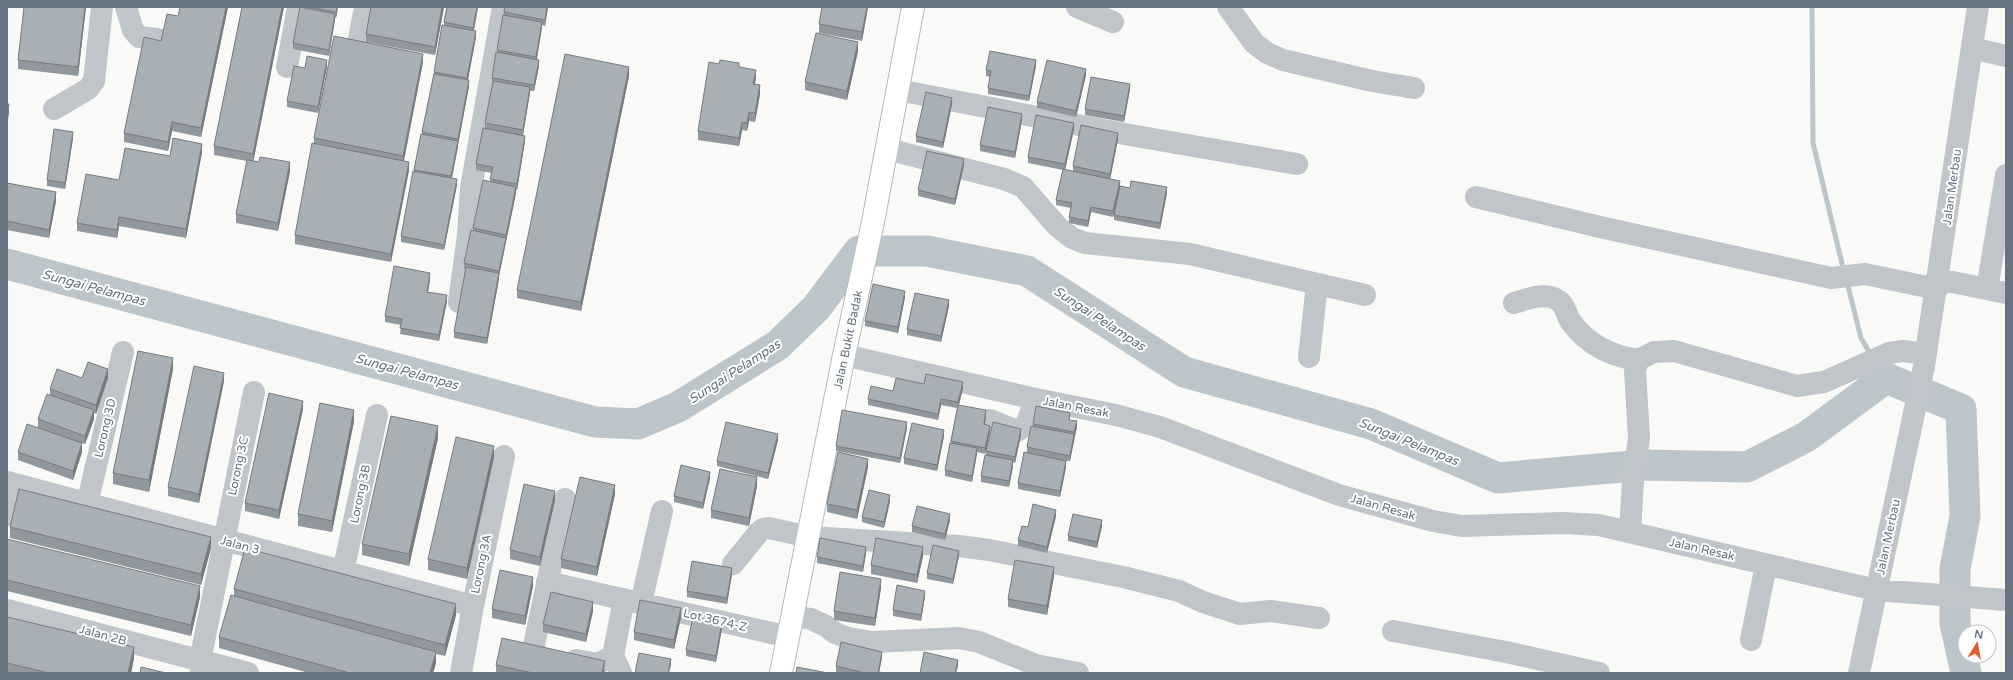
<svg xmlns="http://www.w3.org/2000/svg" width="2013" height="680" font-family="'Varela Round',sans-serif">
<rect width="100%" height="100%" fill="#f9f9f7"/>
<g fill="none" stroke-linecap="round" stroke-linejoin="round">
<path stroke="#bbc5ca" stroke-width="5" d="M1812 7 1813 143 1844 272
M1847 282 1861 338 1871 355
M1877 364 1886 378"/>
<path stroke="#bbc5ca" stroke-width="31" d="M7 264 595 422 638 424 678 407 778 345 816 308 859 251H927L1027 271 1184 372 1371 424 1498 478 1644 465 1747 467 1806 437 1886 378 1961 409 1965 516 1955 569V623L1966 673"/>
<g stroke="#b4b9bd" stroke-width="24">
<path id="major" d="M781 673 844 355 873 222 913 7"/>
</g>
<path stroke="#c0c5c9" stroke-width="22" d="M126 7 133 30 139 37 157 39
M1077 7 1113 22
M1228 7 1254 43 1267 53 1283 60 1372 81 1414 88
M358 44 365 7
M1972 48 2006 56
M287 67 298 7
M898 90 1130 135 1297 164
M54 109 88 89 94 81 102 7
M887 149 1004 179 1023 187 1057 226 1072 238 1085 243 1190 254 1365 295
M1476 197 1600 227 1831 278 1865 274 1937 289
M1938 279 2006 293
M1987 289 2006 175
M459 302 468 235 471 188 503 7
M1514 303C1527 299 1547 291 1559 301 1566 306 1566 315 1571 322 1588 345 1610 356 1638 360
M844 355 1036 399 1116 415 1160 427 1339 495 1433 521 1462 526 1562 523 1599 525 1876 590 2006 600
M1309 357 1317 284
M990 420 1017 431 1026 425 1036 399
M7 482 473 606
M87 504 123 352
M7 515 15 484
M1630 532 1633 481 1639 438 1635 370 1638 360 1654 352 1674 351 1797 386 1824 382 1889 353 1903 351 1926 354
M733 564 759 532 763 529 769 528 809 537 959 546 989 550 1123 577 1179 591 1203 602 1240 614 1270 611 1319 618
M343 572 377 415
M547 582 789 637
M641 603 662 511
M7 610 248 673
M793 616 811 619 826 626 835 633 848 638 873 642 959 638 979 642 1036 665 1078 673
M1393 631 1506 652 1599 673
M1751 640 1766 565
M533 650 565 499
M576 660 597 664 613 656
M201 673 200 661 254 392
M461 673 473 606 504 456
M621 673 613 656 624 599
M1859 673 1924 366 1978 7"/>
<use href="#major" stroke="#fff" stroke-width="22"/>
</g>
<path fill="#90979d" d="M86 7 78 76 18 69V60Z
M180 7H228L201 137 172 131 168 151 124 142V133L161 41 178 16Z
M242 7H284L253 161 290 171 278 231 236 223V214L247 161 214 155V146Z
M302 7H338L336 18H335L329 56 293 49V43Z
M444 7 435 55 366 42V34Z
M447 7H478L474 31 476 37 468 80 469 86 458 145 452 178 457 185 444 250 401 242V236L414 171 421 134 422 135V132L434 72 444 26V22Z
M548 7 545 26 542 25 537 59 539 66 534 91H530L523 135 525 141 517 190H516V193L499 276V279L487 344 454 338V332L466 269H464V263L473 230V228L490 181 492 173 476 170V164L485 128V123L492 84V78L497 53 504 12Z
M868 7 862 41 819 33V24Z
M858 51 847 100 805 90V82Z
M423 62 404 161 409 170 391 262 295 244V235L314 143V138Z
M327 66 318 113 287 107V101L305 68Z
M1036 66 1029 101 988 94V88L990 77 986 76V70Z
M739 67 756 78 755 84 760 94 755 122 749 121 747 131 742 130 739 146 698 140V131Z
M1086 75 1076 117 1037 108V102Z
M629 76 581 311 517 298V290Z
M1130 89 1124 122 1085 115V109Z
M952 104 943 148 916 142V136Z
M1022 120 1015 158 980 151V145Z
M1074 129 1065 170 1073 171V166L1118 139 1110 179 1120 187 1113 217 1091 212 1088 227 1069 223V217L1071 208 1056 205V200L1063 170 1028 163V157Z
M73 138 65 189 47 186V180Z
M202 152 186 238 119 226 117 238 77 231V223L119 180 170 156Z
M964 165 955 205 918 196V190Z
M7 183 56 201 49 238 7 230Z
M1130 188 1167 193 1160 229 1114 220V215Z
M430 279 428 292 447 301 439 341 400 334 401 325 385 322V316Z
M905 297 898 333 865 326V321Z
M949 306 941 342 907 335V329Z
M173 369 149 492 113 484V473Z
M82 378H108L96 414 94 413V419L85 444 82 443V452L73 480 18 460V452L38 428V419L50 395V389Z
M224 381 199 503 168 496V487Z
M924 384 963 388 959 405 986 416 985 425 990 431 985 454 977 452 972 482 945 476V470L957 408 941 405 938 420 868 405V399L893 391Z
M303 409 279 519 245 511V503Z
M1070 420 1077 427 1070 461H1066V467L1060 497 1018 489V483L1027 453V447L1033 424Z
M354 421 332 532 298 526V514Z
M907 428 900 463 836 451V446Z
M1021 435 1015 463 1013 462V466L1009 487 981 482V476L986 455V451Z
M944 436 937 471 904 464V458Z
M438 438 409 566 362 555V544Z
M778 440 768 479 717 466V461Z
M494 457 467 579 428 570V559Z
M868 467 857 519 827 512V504Z
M710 478 703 509 674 502V496Z
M757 486 749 526 711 518V510Z
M615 494 597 576 561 568V559Z
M555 500 540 566 510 559V550Z
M890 501 884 528 862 522V517Z
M1056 516 1047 553 1018 546V540L1028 527Z
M950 520 945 540 912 532V526Z
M1102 526 1097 548 1068 541V536Z
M10 527 211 548 201 585 10 538Z
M7 539 200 597 191 636 7 591Z
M866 553 863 572 817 563V557Z
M923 556 917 583 871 574V565Z
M959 556 953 584 927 579V573Z
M732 574 727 604 687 597V591Z
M1054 576 1047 615 1008 607V599Z
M533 586 525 625 492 618V609Z
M881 588 875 626 834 620V611Z
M234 589 456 615 445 656 436 654V663L433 673H309L219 648V637L234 596Z
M925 596 921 621 893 616V610Z
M593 611 586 642 543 632V624Z
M7 617 134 658 131 673H7Z
M681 617 674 649 634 640V632Z
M722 628 716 662 686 656V650Z
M882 657 879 673H840L836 672V666Z
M496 665 605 670 604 673H496Z"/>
<path fill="#767b7f" d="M85 7H86L78 76V67Z
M226 7H228L201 137V128Z
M282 7H284L253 163V154Z
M337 7H338L336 18V12Z
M442 7H444L435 55V47Z
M477 7H478L473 34V28Z
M547 7H548L545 26V20Z
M867 7H868L862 41V32Z
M335 14V20L329 56V50Z
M542 22V28L536 63V57Z
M476 31V37L467 84V78Z
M858 42V51L847 100V91Z
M423 54V62L403 164V156Z
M327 60V66L318 113V107Z
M539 60V66L534 91V85Z
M1036 60V66L1029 101V96Z
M629 67V76L581 311V302Z
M1086 69V75L1076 117V111Z
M756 70V78L753 93V84Z
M469 80V86L458 145V139Z
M1130 84V89L1124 122V116Z
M760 85V94L755 122V113Z
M530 87V93L523 135V130Z
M952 98V104L943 148V142Z
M9 104V113L7 126V118Z
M749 112V121L747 131V123Z
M1022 114V120L1015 158V152Z
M172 122V131L168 151V142Z
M742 122V130L739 146V138Z
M1074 123V129L1065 170V164Z
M73 132V138L65 189V183Z
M1118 133V139L1110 180V174Z
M525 136V141L517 190V184Z
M458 141V147L451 182V176Z
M202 144V152L186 238V229Z
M964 159V165L955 205V199Z
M290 162V171L278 231V223Z
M409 162V170L391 262V254Z
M457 179V185L444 250V245Z
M1120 181V187L1113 217V211Z
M516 187V193L499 276V279L487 344V338L499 274V271Z
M1167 187V193L1160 229V223Z
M56 192V201L49 238V230Z
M1091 207V212L1088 227V221Z
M119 217V226L117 238V230Z
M430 273V279L427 298V292Z
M905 291V297L898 333V327Z
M447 295V301L439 341V335Z
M949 300V306L941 342V336Z
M173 358V369L149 492V480Z
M108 369V378L96 414V405Z
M224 373V381L199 503V494Z
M963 382V388L958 408V402Z
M941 399V405L938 420V414Z
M303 401V409L279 519V510Z
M94 410V419L85 444V436Z
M354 410V421L332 532V521Z
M986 410V416L984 430V424Z
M1077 421V427L1074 438V432Z
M907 422V428L900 463V458Z
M438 426V438L409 566V554Z
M990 426V431L985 454V448Z
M1021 429V435L1015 463V457Z
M944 430V436L937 471V465Z
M778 434V440L768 479V473Z
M1074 434V440L1070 461V456Z
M82 443V452L73 480V471Z
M494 446V457L467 579V568Z
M977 448V454L972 482V476Z
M868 459V467L857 519V510Z
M1013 460V466L1009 487V481Z
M1066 461V467L1060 497V491Z
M710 472V478L703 509V503Z
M757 477V486L749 526V518Z
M615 485V494L597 576V567Z
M555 491V500L540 566V557Z
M890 495V501L884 528V522Z
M1056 510V516L1047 553V547Z
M950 514V520L945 540V534Z
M1102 520V526L1097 548V542Z
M211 537V548L201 585V574Z
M866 547V553L863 572V566Z
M923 547V556L917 583V575Z
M959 551V556L953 584V579Z
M1054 567V576L1047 615V606Z
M732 568V574L727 604V598Z
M533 577V586L525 625V616Z
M881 579V588L875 626V618Z
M200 586V597L191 636V625Z
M925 591V596L921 621V615Z
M593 602V611L586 642V634Z
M456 604V615L445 656V645Z
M681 608V617L674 649V640Z
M722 622V628L716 662V656Z
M134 647V658L131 673H128Z
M436 652V663L433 673H430Z
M882 652V657L879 673H878Z
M671 659V665L669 673H668Z
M958 660V666L956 673H955Z
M605 661 604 673H602Z"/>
<path fill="#a8b0b6" stroke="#767b7f" d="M24 7H85L78 67 18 60Z
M180 7H226L201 128 172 122 168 142 124 133 144 37 161 41 167 14 178 16Z
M242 7H282L253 154 214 146Z
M300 7 335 14 329 50 293 43Z
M309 7H337L336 12Z
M371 7H442L435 47 366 34Z
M447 7H477L473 28 444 22Z
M505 7H547L545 20 504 12Z
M822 7H867L862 32 819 24Z
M503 15 542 22 536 57 497 50Z
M442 25 476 31 467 78 434 72Z
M816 33 858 42 847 91 805 82Z
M334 36 423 54 403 156 314 138Z
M990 51 1036 60 1029 96 988 88 991 71 986 70Z
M496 52 539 60 534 85 492 78Z
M565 54 629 67 581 302 517 290Z
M307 56 327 60 318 107 287 101 294 66 305 68Z
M720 60 739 63V67L756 70 753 84 760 85 755 113 749 112 747 123 742 122 739 138 698 131 709 62 719 64Z
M1047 60 1086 69 1076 111 1037 102Z
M434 74 469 80 458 139 422 132Z
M1091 77 1130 84 1124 116 1085 109Z
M493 81 530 87 523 130 485 123Z
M926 92 952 98 943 142 916 136Z
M7 104H9L7 118Z
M988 107 1022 114 1015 152 980 145Z
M1036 115 1074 123 1065 164 1028 157Z
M1081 125 1118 133 1110 174 1073 166Z
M483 128 525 136 517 184 490 179 493 167 476 164Z
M54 129 73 132 65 183 47 180Z
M421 134 458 141 451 176 414 170Z
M173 138 202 144 186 229 119 217 117 230 77 223 86 174 119 180 125 148 170 156Z
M312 143 409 162 391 254 295 235Z
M927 151 964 159 955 199 918 190Z
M260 157 290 162 278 223 236 214 247 160 259 162Z
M1063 169 1120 181 1113 211 1091 207 1088 221 1069 217 1072 203 1056 200Z
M413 171 457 179 444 245 401 236Z
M483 180 516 187 506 235 473 228Z
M1131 181 1167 187 1160 223 1114 215 1120 186 1130 188Z
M7 183 56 192 49 230 7 221Z
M471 230 506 238 499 271 464 263Z
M394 266 430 273 427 292 447 295 439 335 400 328 402 319 385 316Z
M466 267 499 273 487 338 454 332Z
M873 284 905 291 898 327 865 321Z
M915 293 949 300 941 336 907 329Z
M138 351 173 358 149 480 113 473Z
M88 362 108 369 96 405 50 389 57 369 82 378Z
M194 366 224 373 199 494 168 487Z
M926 374 963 382 958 402 941 399 938 414 868 399 871 386 893 391 896 378 924 384Z
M269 393 303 401 279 510 245 503Z
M47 394 94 410 85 436 38 419Z
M320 403 354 410 332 521 298 514Z
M958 405 986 410 984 424 990 426 985 448 951 441Z
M1036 406 1070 413 1069 420 1077 421 1074 432 1033 424Z
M842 410 907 422 900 458 836 446Z
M391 416 438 426 409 554 362 544Z
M726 422 778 434 768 473 717 461Z
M993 422 1021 429 1015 457 986 451Z
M912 423 944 430 937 465 904 458Z
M27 424 82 443 73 471 18 452Z
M1031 426 1074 434 1070 456 1027 447Z
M456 437 494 446 467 568 428 559Z
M950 443 977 448 972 476 945 470Z
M838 452 868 459 857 510 827 504Z
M1024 452 1066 461 1060 491 1018 483Z
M985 455 1013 460 1009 481 981 476Z
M681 465 710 472 703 503 674 496Z
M720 469 757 477 749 518 711 510Z
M580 477 615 485 597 567 561 559Z
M524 484 555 491 540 557 510 550Z
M19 489 211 537 201 574 10 527Z
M869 490 890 495 884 522 862 517Z
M1033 504 1056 510 1047 547 1018 540 1022 526 1028 527Z
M917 506 950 514 945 534 912 526Z
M1073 514 1102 520 1097 542 1068 536Z
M820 538 866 547 863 566 817 557Z
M876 538 923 547 917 575 871 565Z
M7 539 200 586 191 625 7 580Z
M933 545 959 551 953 579 927 573Z
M245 548 456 604 445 645 234 589Z
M1015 560 1054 567 1047 606 1008 599Z
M692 561 732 568 727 598 687 591Z
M500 570 533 577 525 616 492 609Z
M840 572 881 579 875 618 834 611Z
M897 585 925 591 921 615 893 610Z
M551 592 593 602 586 634 543 624Z
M231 595 436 652 430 673H350L219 637Z
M640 600 681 608 674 640 634 632Z
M7 617 134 647 128 673H49L7 663Z
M693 617 722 622 716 656 686 650Z
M502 638 605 661 602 673H533L496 665Z
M841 642 882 652 878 673H865L836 666Z
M924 652 958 660 955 673H920Z
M639 653 671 659 668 673H635Z
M141 667 166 673H140Z
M797 667 828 673H796Z"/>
<g text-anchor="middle" stroke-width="4" stroke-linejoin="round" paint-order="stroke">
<g font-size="12" fill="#667481" stroke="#fff">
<text transform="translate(1952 187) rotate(-82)" y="4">Jalan Merbau</text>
<text transform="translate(848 340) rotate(-78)" y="4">Jalan Bukit Badak</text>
<text transform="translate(1076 407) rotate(11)" y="4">Jalan Resak</text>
<text transform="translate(105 428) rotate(-77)" y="4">Lorong 3D</text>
<text transform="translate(238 466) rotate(-78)" y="4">Lorong 3C</text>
<text transform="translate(360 494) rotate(-78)" y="4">Lorong 3B</text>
<text transform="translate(1383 507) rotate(16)" y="4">Jalan Resak</text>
<text transform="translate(1888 537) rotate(-78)" y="4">Jalan Merbau</text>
<text transform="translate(240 545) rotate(15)" y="4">Jalan 3</text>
<text transform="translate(1702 549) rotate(13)" y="4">Jalan Resak</text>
<text transform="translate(481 564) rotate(-78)" y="4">Lorong 3A</text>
<text transform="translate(715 620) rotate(13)" y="4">Lot 3674-Z</text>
<text transform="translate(103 635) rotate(15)" y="4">Jalan 2B</text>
</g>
<g font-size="13" font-style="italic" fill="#60737b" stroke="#fff">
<text transform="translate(94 287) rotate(15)" y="5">Sungai Pelampas</text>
<text transform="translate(1100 318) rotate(33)" y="5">Sungai Pelampas</text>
<text transform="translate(407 371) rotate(15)" y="5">Sungai Pelampas</text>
<text transform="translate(734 371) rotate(-33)" y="5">Sungai Pelampas</text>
<text transform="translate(1409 441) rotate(22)" y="5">Sungai Pelampas</text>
</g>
</g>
<rect width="2013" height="680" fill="none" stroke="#667481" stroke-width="16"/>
<g transform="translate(1977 644) rotate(11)"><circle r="19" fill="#ffffff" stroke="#c2c7cd"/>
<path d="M0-3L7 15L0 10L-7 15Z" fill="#dd5e33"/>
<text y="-6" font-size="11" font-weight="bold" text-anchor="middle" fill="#667481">N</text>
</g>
</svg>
